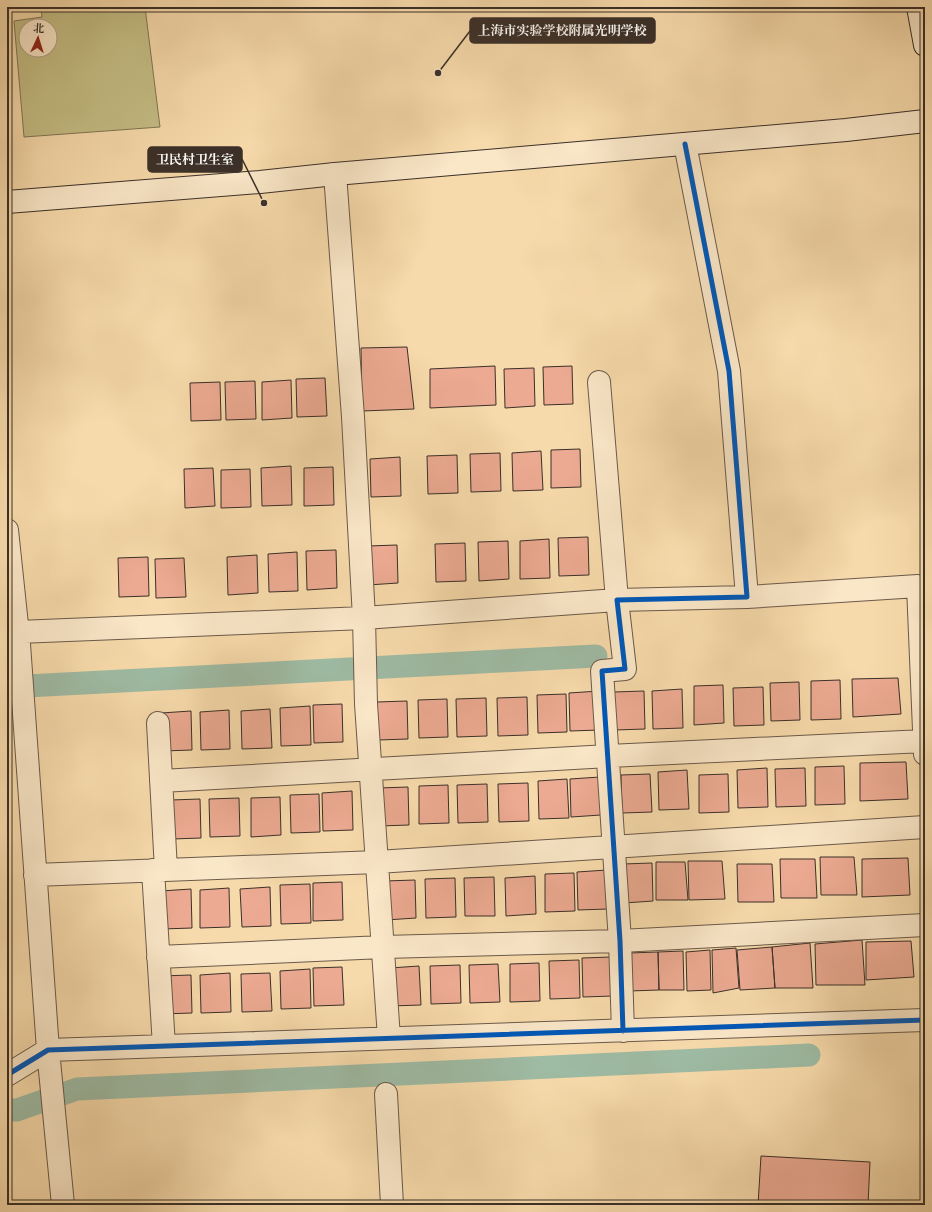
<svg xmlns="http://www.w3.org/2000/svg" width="932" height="1212" font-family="'Old Standard TT','Noto Serif SC',serif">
<rect width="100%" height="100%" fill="#f7daab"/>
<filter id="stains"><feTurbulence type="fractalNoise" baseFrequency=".005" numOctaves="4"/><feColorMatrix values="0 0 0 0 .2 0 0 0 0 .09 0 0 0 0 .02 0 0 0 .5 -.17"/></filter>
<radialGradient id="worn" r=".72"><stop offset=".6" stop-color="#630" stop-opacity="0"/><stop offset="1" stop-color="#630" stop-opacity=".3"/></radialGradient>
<path fill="#c4bd84" stroke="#807656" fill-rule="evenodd" d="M41 7H145L160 127 24 137 14 21 42 17ZM26 26H50V50H26Z"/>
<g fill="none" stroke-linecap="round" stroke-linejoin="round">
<path stroke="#9ebba4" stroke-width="23" d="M7 687 596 656
M7 1110H17L77 1089 809 1055"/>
</g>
<path fill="#ecaa92" stroke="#3b3029" d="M407 347 414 409 362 411 361 348Z
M495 366 496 405 430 408V369Z
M572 366 573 404 544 405 543 367Z
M534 368 535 406 505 408 504 369Z
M325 378 327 416 297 417 296 379Z
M291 380 292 418 262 420V382Z
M255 381 256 419 226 420 225 382Z
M220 382 221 420 191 421 190 383Z
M580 449 581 487 551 488V450Z
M541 451 543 490 513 491 512 453Z
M500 453 501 491 471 492 470 454Z
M457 455 458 493 428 494 427 456Z
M400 457 401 496 371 497 370 459Z
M291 466 292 505 262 506 261 468Z
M333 467 334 505 304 506V468Z
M213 468 215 506 185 508 184 469Z
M250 469 251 507 221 508V470Z
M588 537 589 575 559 576 558 538Z
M549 539 550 578 520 579V541Z
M508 541 509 579 479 581 478 542Z
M465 543 466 581 436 582 435 544Z
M397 545 398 583 368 585V546Z
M336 550 337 588 307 590 306 551Z
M297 552 298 591 269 592 268 554Z
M257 555 258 593 228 595 227 557Z
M148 557 149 596 119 597 118 558Z
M184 558 186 597 156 598 155 559Z
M898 678 901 714 853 717 852 679Z
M840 680 841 719 811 720V681Z
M799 682 800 720 771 721 770 683Z
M723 685 724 723 694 725V686Z
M763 687 764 725 734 726 733 688Z
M682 689 683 728 653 729 652 691Z
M599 691 600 730 570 731 569 693Z
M644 691 645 729 615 730 614 692Z
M566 694 567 732 538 733 537 695Z
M527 697 528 735 498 736 497 698Z
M486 698 487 736 457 737 456 699Z
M447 699 448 737 419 738 418 700Z
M407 701 408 739 378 740 377 702Z
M342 704 343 742 314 743 313 705Z
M310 706 311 745 281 746 280 708Z
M270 709 272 748 242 749 241 711Z
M229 710 230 749 201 750 200 712Z
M191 711 192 750 162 751 161 713Z
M906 762 908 799 860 801V763Z
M844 766 845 804 815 805V767Z
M767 768 768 807 738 808 737 770Z
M805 768 806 806 776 807 775 769Z
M687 770 689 809 659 810 658 772Z
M650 774 652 812 622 813 621 775Z
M728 774 729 812 699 813V775Z
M600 777 601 815 571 817 570 779Z
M567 779 569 818 539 819 538 781Z
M528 783 529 821 499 822 498 784Z
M487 784 488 822 458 823 457 785Z
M448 785 449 823 419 824V786Z
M408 787 409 825 379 826 378 788Z
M352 791 353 830 323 831 322 793Z
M319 794 320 832 291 833 290 795Z
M280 797 281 835 251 837V798Z
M239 798 240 836 210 837 209 799Z
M200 799 201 838 172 839 171 800Z
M820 857H854L857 895H821Z
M908 858 910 895 862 897V859Z
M780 859H815L817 898H781Z
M688 861H722L725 899 689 900Z
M656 862H685L688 900H656Z
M652 863 653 901 624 903 623 864Z
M737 864H772L774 902H738Z
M607 870 608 909 578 910 577 872Z
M574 873 575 911 545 912V874Z
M535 876 536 914 506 916 505 878Z
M494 877 495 916H465L464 878Z
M455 878 456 917 426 918 425 879Z
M415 880 416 918 386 920 385 881Z
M342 882 343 920 313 921V883Z
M310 884 311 923 281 924 280 885Z
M270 887 271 926 242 927 240 889Z
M229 888 230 927 200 928V890Z
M191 889 192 928 162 929 161 891Z
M862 940 865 985H816L815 944Z
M911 941 914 977 866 980V942Z
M810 943 813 988H775L772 947Z
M772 947 775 988 740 990 737 950Z
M736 948 739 988 713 993 712 950Z
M710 950 711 990 687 991 686 952Z
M683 951 684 990H659L658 952Z
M658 952 659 990 629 991V953Z
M611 957 613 996 583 997 582 958Z
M579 960 580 998 550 999 549 961Z
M539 963 540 1001 510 1002V964Z
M498 964 500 1002 470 1003 469 965Z
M460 965 461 1003 431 1004 430 966Z
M419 966 421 1005 391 1006 390 968Z
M342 967 344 1005 314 1006 313 968Z
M310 969 311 1008 281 1009 280 971Z
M230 973 231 1012 201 1013 200 975Z
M270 973 272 1011 242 1012 241 974Z
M191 975 192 1013 162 1014 161 976Z
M761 1156 870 1162 868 1205H758Z"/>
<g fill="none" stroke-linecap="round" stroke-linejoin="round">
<g stroke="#6a5a4a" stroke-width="24">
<path id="street" d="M335 174 353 417 364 618 366 704 389 1038
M7 530 19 644 48 1050 63 1205
M747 597 918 586 925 754
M18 632 364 618 617 600 599 382
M158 723 166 870
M161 781 609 756 924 741
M153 870 164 1046
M35 875 377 862 925 827
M158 957 383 947 620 941 925 925
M623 1031 620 941 602 671 625 669 617 600 747 597 729 371 685 144
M7 1075 48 1050 925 1020
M386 1094 392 1205"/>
</g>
<g stroke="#3b3029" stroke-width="24">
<path id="secondary" d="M918 7 925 45
M7 202 260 182 335 174 846 130 925 121"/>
</g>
<use href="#street" stroke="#fae7c8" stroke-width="22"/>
<use href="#secondary" stroke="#fae7c8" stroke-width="22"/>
<g stroke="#fae7c8" stroke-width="8">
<path id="cycleway" d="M623 1031 620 941 602 671 625 669 617 600 747 597 729 371 685 144
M7 1075 48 1050 925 1020"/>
</g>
<use href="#cycleway" stroke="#0057b8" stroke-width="5"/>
</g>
<path fill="none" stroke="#3b3029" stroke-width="1.5" d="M438 73L470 31M264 203L242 159"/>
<g fill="#3b3029" stroke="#fae7c8" stroke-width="1.5">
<circle cx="438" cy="73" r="4"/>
<circle cx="264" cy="203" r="4"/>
</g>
<g fill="#3b3029" stroke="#3b3029" stroke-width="1.5">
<rect x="470" y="18" width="185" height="25" rx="4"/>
<rect x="148" y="147" width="94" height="25" rx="4"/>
</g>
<g font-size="13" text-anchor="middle" font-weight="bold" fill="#fff">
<text x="562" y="35">上海市实验学校附属光明学校</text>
<text x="195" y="164">卫民村卫生室</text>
</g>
<rect width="932" height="1212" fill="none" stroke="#f7daab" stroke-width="24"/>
<rect x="8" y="8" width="916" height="1196" fill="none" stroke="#3b3029" stroke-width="2"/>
<rect x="12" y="12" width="908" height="1188" fill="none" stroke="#3b3029"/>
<g transform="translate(38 38) rotate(4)"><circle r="19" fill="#fae7c8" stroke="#ae9e88"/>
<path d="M0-3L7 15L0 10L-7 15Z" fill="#8f2418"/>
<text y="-6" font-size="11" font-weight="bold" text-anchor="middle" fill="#3b3029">北</text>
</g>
<rect width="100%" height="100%" filter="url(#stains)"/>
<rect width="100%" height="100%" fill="url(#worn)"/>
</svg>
